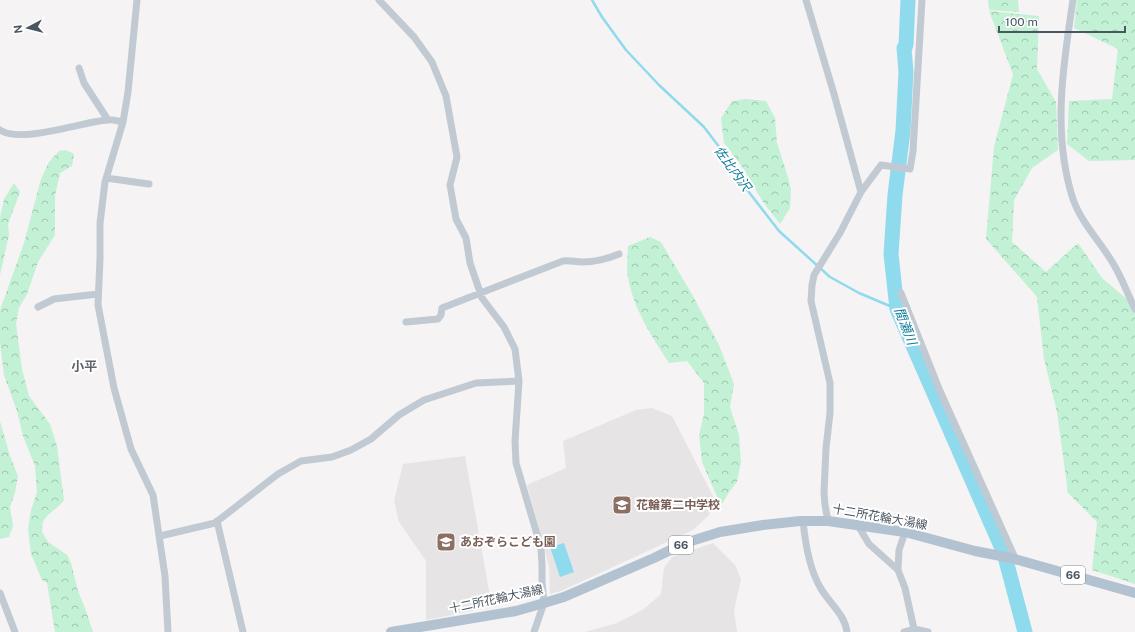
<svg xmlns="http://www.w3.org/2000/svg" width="1135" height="632" font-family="'Public Sans','Noto Sans JP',sans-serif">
<defs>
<pattern id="forest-crowns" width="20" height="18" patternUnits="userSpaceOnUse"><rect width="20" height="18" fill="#c3f1d5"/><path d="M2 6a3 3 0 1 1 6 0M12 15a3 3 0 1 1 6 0" fill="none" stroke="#a0c6b0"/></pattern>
</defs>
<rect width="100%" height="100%" fill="#f5f3f3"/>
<path fill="#e6e4e5" d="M652 408 672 416 713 496 709 515 693 530 561 591 550 594 549 566 527 485 566 468 563 441 636 410Z
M465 456 492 607 426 620V561L399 522 394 501 403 464Z
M713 543 735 565 741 579 734 611 737 632H585L617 623 644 609 661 594 664 568 672 557Z"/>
<path fill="url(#forest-crowns)" d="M988 0H1018L1019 12 989 10Z
M1077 0H1135V160L1089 161 1067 144 1069 101 1112 99 1118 49 1074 28Z
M989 11 1039 16 1037 69 1056 102 1058 150 1032 168 1014 200 1012 242 1046 272 1078 243 1102 278 1135 306V584L1092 570 1097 522 1068 493 1057 412 1044 359 1037 297 986 239 994 147 1013 74Z
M745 99 766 101 775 118 777 143 788 177 791 190 790 208 780 224 763 202 743 168 724 143 721 118 732 101Z
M66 150 74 154 72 166 60 173 55 196V235L38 262 27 294 19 308 16 324 22 369 29 396 50 424 57 446 64 500C59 508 47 513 43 522 42 525 42 529 42 532L48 542 67 555 71 563 78 591 85 608 93 632H55L47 583 42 580 31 554 28 529 31 510 37 492 35 466 23 436 17 411 4 375 0 343V310L24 243 41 179 49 162 59 151Z
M14 183 20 192 8 224 9 235 0 275V218L4 199Z
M650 237 661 242 693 296 719 345 734 384 730 407 739 435 741 462 737 482 729 492 721 506 702 462 699 435 704 414V383L687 361 669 363C652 337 633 308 628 277 626 267 628 256 628 246Z
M0 421 10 456 18 476 15 493 10 507 13 526 9 537 0 539Z"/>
<path fill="#90daee" d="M564 543 574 572 560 577 550 547Z"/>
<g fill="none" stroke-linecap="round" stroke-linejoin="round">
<path stroke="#90daee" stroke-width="2.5" d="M592 0 602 17 626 50 659 85 704 127 726 156 745 187 779 231 830 277 859 293 897 309"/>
<path stroke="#90daee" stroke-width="15" d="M908 0 906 45 904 48 906 72 903 131 895 195 891 254 897 309 1004 553 1025 632"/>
<path stroke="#c1cad2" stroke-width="7" d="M137 0 128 92 123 122 105 182 100 223V258L98 305 114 388 131 449 153 495 165 576 168 632
M379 0 414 37 432 62 446 96 457 157 450 185 456 219 466 238 470 263 482 298 504 327 515 349 519 381 515 441 516 463 541 548 542 564V582L544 603 534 632
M806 0 834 94 861 192
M1073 0C1063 65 1052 135 1073 199 1081 222 1098 239 1111 260 1121 275 1127 293 1135 309
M79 68 84 83 108 120
M0 130C20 144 82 122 107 120 112 119 118 121 123 122
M106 178 149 184
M901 293 940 391 1016 560
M38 307 54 299 98 294
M406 322 438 319 441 315 442 308 563 261C570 260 575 262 582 262 595 262 607 259 619 254
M217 521 243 632
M803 521C805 541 810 570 820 587 828 602 845 614 847 632
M828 521 825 505 824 492 826 448 830 413V383L811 301 812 285 814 275 840 233 861 192 881 165 910 169 913 151 922 0
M857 524 869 544 898 570 905 588 914 629 928 632
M160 536 215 523 278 474 301 461 332 457 351 450 371 439 399 415 424 400 476 383 519 381
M898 570 899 550 905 532
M0 593 15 632
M904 632 914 629"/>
<path stroke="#b3c2d1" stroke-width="10" d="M391 632 516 611 544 603 564 597 654 558 685 543 720 532 763 525 800 521H828L905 532 975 551 1011 558 1135 593"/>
</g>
<defs>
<g id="school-square" transform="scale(1)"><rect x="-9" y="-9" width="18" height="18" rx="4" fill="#8d6e63" stroke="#fff"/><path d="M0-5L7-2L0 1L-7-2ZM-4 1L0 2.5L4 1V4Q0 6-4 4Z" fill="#fff"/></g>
</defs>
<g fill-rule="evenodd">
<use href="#school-square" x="622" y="505"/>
<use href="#school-square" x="446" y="542"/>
</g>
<g text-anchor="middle" stroke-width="4" stroke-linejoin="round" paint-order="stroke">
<g fill="#fff" stroke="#808990" stroke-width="1">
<rect x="669" y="536" width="24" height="18" rx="3"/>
<rect x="1061" y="566" width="24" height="18" rx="3"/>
</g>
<g font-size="11" font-weight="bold" fill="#4a5661">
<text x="681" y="549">66</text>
<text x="1073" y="579">66</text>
</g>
<g font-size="12" font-weight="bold" fill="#785e54" stroke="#fff" text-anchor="start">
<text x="636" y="509">花輪第二中学校</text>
<text x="460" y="546">あおぞらこども園</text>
</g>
<g font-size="12" fill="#4a5661" stroke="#fff">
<text transform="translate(880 517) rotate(10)" y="4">十二所花輪大湯線</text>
<text transform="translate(496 599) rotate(-12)" y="4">十二所花輪大湯線</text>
</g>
<g font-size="13" font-style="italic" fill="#0c7c9b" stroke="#fff">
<text transform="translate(733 168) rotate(54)" y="5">佐比内沢</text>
<text transform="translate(906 326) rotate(69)" y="5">間瀬川</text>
</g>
<g font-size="13" font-weight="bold" fill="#5f6368" stroke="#fff">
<text x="84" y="371">小平</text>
</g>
</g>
<g transform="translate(28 28) rotate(263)" stroke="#ffffff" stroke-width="3" paint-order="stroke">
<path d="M0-3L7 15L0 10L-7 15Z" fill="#4a5661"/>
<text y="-6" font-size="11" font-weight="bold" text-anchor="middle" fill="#4a5661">N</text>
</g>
<path d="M999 26v6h126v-6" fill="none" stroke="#4a5661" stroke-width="2"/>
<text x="1005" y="26" font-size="12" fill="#4a5661" stroke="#ffffff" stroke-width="3" paint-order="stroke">100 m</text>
</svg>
